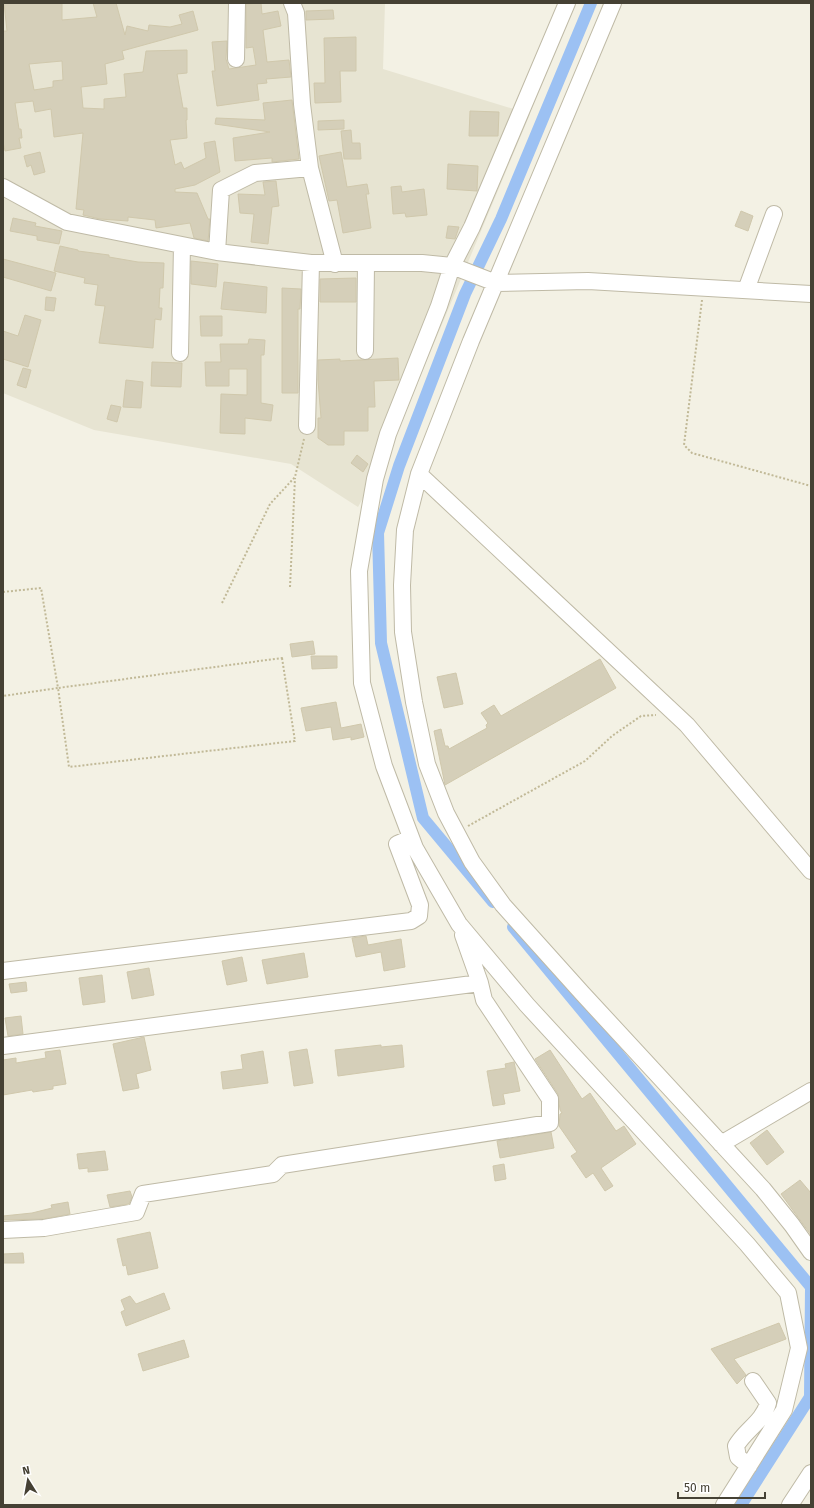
<svg xmlns="http://www.w3.org/2000/svg" width="814" height="1508" font-family="'Fira Sans',sans-serif">
<rect width="100%" height="100%" fill="#f3f1e4"/>
<path fill="#e7e4d2" d="M3 3H385L383 69 530 114 389 451 358 507 291 464 94 430 3 393Z"/>
<g fill="none" stroke-linecap="round" stroke-linejoin="round">
<path stroke="#9cc1f3" stroke-width="12" d="M493 902 423 818 381 643 378 533 399 466 465 294 501 219 591 3
M513 927 811 1287
M741 1505 810 1397 811 1288"/>
</g>
<path fill="#d5cfb9" stroke="#d0c8ac" fill-rule="evenodd" d="M4 3H62V20L97 17 93 3H116L125 35 127 26 148 31 149 25 170 27 182 24 179 15 193 11 198 30 122 51 124 59 105 64 107 84 81 87 83 108 104 109V99L126 97 124 74 143 72 146 51 187 50V73L177 74 183 108H187V120H186L187 138 170 140 175 165 181 162 184 169 206 158 204 143 215 141 220 172 195 185 175 189V192L197 193 208 219H210L208 241 194 238 190 223 156 228 155 220 128 217V221L100 219 83 215 84 210 76 209 83 133 54 137 51 109 35 112 33 101 15 103 19 129H21L22 138H19L21 148 5 151 3 142V31H7ZM62 61 63 80 53 81V87L34 90 29 64Z
M261 3 262 14 278 11 281 26 263 30 267 62 289 60 291 77 266 79 267 83 257 84 259 100 217 106 212 71H215L212 42 227 41 226 59 229 69 256 65 253 47 246 48V4Z
M333 10 334 19 306 20V11Z
M356 37V71H340L341 102 315 103 314 83H325L324 38Z
M292 100 299 159 272 162V158L235 161 233 138 270 132 215 124 216 118 265 120 263 103Z
M470 111 499 112 498 136H469Z
M344 120V129L318 130V121Z
M351 130 352 143H360L361 159H344L341 131Z
M40 152 45 172 34 175 31 165 27 167 24 156Z
M341 152 347 187 367 184 369 194H366L371 228 343 233 337 200 329 201 319 156Z
M448 164 478 166 477 191 447 189Z
M276 181 279 206 272 207 268 244 251 242 254 214 240 213 238 194 265 195 263 182Z
M401 186 402 192 424 189 427 215 406 217 405 213 393 214 391 187Z
M741 211 753 216 748 231 735 226Z
M13 218 36 223 35 226 62 231 59 244 37 240V236L10 231Z
M448 226 459 227 455 239 446 238Z
M60 246 78 250V251L109 255V257L138 262 164 263 163 288H160L159 308H162L161 320 155 319 153 348 99 343 105 306 95 305 98 285 84 283 85 278 54 271Z
M3 259 56 273 51 291 3 277Z
M191 261 218 264 216 287 191 284Z
M356 278V302H320V279Z
M224 282 267 287 266 313 221 309Z
M282 288 301 289 300 309H298V393H282Z
M46 297 56 298 54 311 45 310Z
M25 315 41 320 28 367 3 359V331L18 336Z
M200 316H222V336H201Z
M249 339 265 340 264 355H261V403L273 405 271 421 245 418V434L220 433 221 394 247 395V369H229V386H206L205 362H221L220 344H248Z
M398 358 399 380 374 381 375 407H368V431H344V445H328L318 438V418H321L318 380V360L340 359V361Z
M152 362 182 363 181 387 151 386Z
M23 368 31 370 26 388 17 385Z
M126 380 143 382 141 408 123 407Z
M111 405 121 407 117 422 107 419Z
M357 455 368 464 363 472 351 463Z
M313 641 315 654 292 657 290 644Z
M311 656H337V668L312 669Z
M600 659 616 688 445 785 434 731 441 729 445 746H448L449 749 487 728 486 725 488 723 481 713 494 705 501 716Z
M456 673 463 704 444 708 437 677Z
M336 702 341 728 361 724 364 737 351 740V737L333 740 331 727 306 731 301 708Z
M366 936 368 945 401 939 405 967 384 971 381 952 356 957 352 938Z
M304 953 308 977 267 984 262 960Z
M242 957 247 981 227 985 222 961Z
M149 968 154 995 132 999 127 972Z
M102 975 105 1002 83 1005 79 978Z
M26 982 27 991 11 993 9 984Z
M21 1016 23 1034 8 1036 5 1018Z
M144 1037 151 1070 136 1074 139 1088 123 1091 113 1044Z
M381 1045V1047L402 1045 404 1067 338 1076 335 1050Z
M307 1049 313 1083 294 1086 289 1052Z
M60 1050 66 1084 53 1086V1089L33 1092 32 1090 3 1095V1060L16 1058V1063L46 1058 45 1052Z
M550 1050 582 1099 590 1093 616 1131 624 1126 636 1144 601 1168 613 1186 605 1191 593 1173 586 1178 571 1156 577 1152 559 1126 560 1114 562 1113 560 1110 558 1094 535 1059Z
M263 1051 268 1083 223 1089 221 1072 243 1069 241 1055Z
M514 1062 520 1091 503 1094 505 1104 493 1106 487 1071 506 1068 505 1064Z
M767 1130 784 1152 767 1165 750 1143Z
M551 1132 554 1148 500 1158 497 1141Z
M105 1151 108 1170 88 1172V1168L79 1169 77 1154Z
M504 1164 506 1179 495 1181 493 1166Z
M800 1180 811 1193V1235L781 1194Z
M130 1191 132 1197 129 1204 110 1207 107 1195Z
M68 1202 70 1214 43 1219 3 1220V1216L32 1213 52 1208 51 1205Z
M150 1232 158 1268 128 1275 126 1265 123 1266 117 1239Z
M23 1253 24 1263H3V1254Z
M164 1293 170 1309 126 1326 121 1312 125 1310 121 1300 130 1296 136 1304Z
M779 1323 786 1339 734 1359 746 1375 737 1384 711 1349Z
M184 1340 189 1357 143 1371 138 1354Z"/>
<g fill="none" stroke-linecap="round" stroke-linejoin="round">
<g stroke="#bfbaa6" stroke-width="18">
<path id="minor" d="M292 3 296 13 302 104 310 168 335 264
M567 3 472 227 452 266 439 306 388 434 375 479 359 571 362 683 384 766 415 848 459 924 527 1005 747 1244 788 1293 799 1348 784 1410 724 1505
M613 3 471 341 419 474 405 530 402 585 403 632 414 702 427 764 446 813 472 862 503 905 582 993 763 1189 792 1225 811 1252
M236 59 237 3
M3 187 67 222 217 252 311 263H422L452 266 496 283 588 281 811 294
M217 252 221 190 255 173 310 168
M746 290 774 214
M365 351 366 264
M180 353 182 245
M307 426 311 263
M419 474 687 725 811 871
M3 971 411 921 419 916 420 905 397 844 411 838
M3 1046 480 983
M721 1144 811 1091
M3 1230 44 1228 136 1212 143 1194 273 1174 282 1165 550 1123V1099L484 1000 480 983 463 935
M749 1466 738 1457 736 1446C745 1430 763 1422 768 1403L753 1381
M790 1505 811 1473"/>
</g>
<path stroke="#c1b997" stroke-width="2" stroke-dasharray="2 2" stroke-linecap="butt" d="M702 300 684 445 692 453 811 486
M290 587 295 478
M3 592 41 588 58 688 3 696
M222 603 270 504 295 477 304 439
M282 658 295 741 69 767 58 688Z
M468 826 585 761 612 736 641 716 656 715"/>
<use href="#minor" stroke="#fff" stroke-width="16"/>
</g>
<rect width="814" height="1508" fill="none" stroke="#454134" stroke-width="8"/>
<g transform="translate(28 1480) rotate(349)" stroke="#ffffff" stroke-width="3" paint-order="stroke">
<path d="M0-3L7 15L0 10L-7 15Z" fill="#454134"/>
<text y="-6" font-size="11" font-weight="bold" text-anchor="middle" fill="#454134">N</text>
</g>
<path d="M678 1492v6h87v-6" fill="none" stroke="#454134" stroke-width="2"/>
<text x="684" y="1492" font-size="12" fill="#454134" stroke="#ffffff" stroke-width="3" paint-order="stroke">50 m</text>
</svg>
